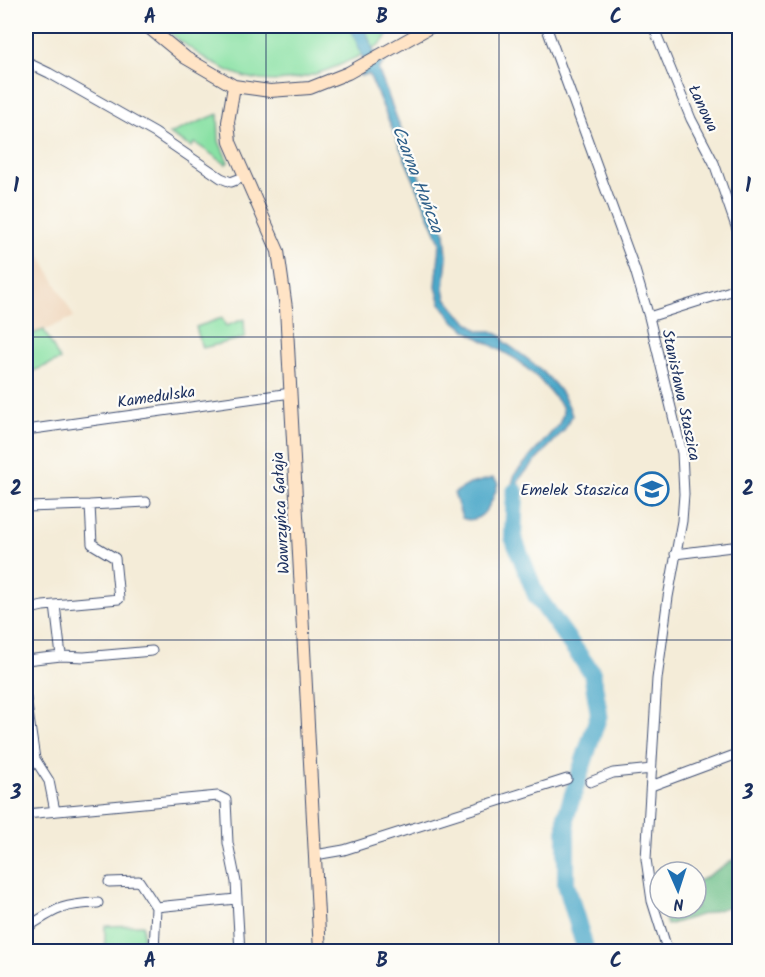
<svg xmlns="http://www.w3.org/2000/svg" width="765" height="977" font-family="Kalam,sans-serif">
<rect width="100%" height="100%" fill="#fdfcf7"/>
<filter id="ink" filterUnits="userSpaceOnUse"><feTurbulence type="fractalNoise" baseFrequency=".0167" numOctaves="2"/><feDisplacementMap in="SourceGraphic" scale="12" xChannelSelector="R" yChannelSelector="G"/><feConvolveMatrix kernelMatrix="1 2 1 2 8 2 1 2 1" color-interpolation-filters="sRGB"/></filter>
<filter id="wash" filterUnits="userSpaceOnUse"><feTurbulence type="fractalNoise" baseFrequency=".008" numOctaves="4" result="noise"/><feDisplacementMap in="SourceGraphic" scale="24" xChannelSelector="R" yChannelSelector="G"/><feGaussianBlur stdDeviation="1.35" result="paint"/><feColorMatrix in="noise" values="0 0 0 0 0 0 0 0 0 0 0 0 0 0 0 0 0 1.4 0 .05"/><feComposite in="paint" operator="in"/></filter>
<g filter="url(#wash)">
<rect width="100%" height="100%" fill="#f4ecd8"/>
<path fill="#efd6bb" d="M26 229 74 317 41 332 26 335Z"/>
<path fill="#89e1a4" stroke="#528881" stroke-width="1.5" d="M161 26H180L187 30 191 26H392C389 30 386 38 382 42 375 50 352 59 342 64 262 99 224 76 161 26Z
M218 114 219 141 228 162 226 164 195 143 191 147 169 134Z
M222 318 226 326 244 319 245 338 202 348 196 327Z
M44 330 60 360 26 374V336Z
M143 925V951H105V926Z"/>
<path fill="#6ebf8a" stroke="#447774" stroke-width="1.5" d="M739 856V906L737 904 667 925 661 908H696V881L703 879Z"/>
<path fill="#4ba8c9" stroke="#336c94" stroke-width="1.5" d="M350 26H364L374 52 385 61 378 69 427 197 445 233 447 257 444 288 446 298 459 314 479 331H491L503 337 504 342C529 359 564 384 572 416L564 430 519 479 517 488 516 515 510 519V491L515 474 559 424 563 414 562 406 539 379 516 359 470 333 453 320 441 304 436 287 440 242 369 74 360 76V74L363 58Z
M493 478 498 483C494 499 483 527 462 518L454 493 470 484Z"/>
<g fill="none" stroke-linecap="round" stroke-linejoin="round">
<path stroke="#4ba8c9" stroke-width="18" d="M515 492 513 537 536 595 592 673 599 714 566 816V884L585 948 584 952"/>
</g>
</g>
<g filter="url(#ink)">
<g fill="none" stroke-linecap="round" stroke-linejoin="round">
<g stroke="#3c4b70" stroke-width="11">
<path id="street" d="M546 26 635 270 649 317 682 453 684 494 682 521 668 597 657 679 646 859 652 901 668 952
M653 26 691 119 714 163 740 238
M26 62 49 73 155 133 221 178 231 182 244 177
M649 317 740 288
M26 430 291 393
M90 505 146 502
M26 507 90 505 92 544 115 558 119 599 43 606 26 610
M675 554 740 546
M61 656 84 657 152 651
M26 660 61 656 55 605
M26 698 35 759 49 781 55 811
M590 782 613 773 652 769
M651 786 740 753
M26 814 218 796 226 800 228 843 236 882 240 952
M315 855 344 850 567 779
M109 882 139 881 156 907 154 952
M156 907 236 899
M26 928C56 909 61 904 98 903"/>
</g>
<g stroke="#3c4b70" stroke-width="14">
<path id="secondary" d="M147 26 186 58 234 86 270 91 310 88 348 73 432 26
M234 86 228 122 230 142 278 251 286 308 320 952"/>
</g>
<use href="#street" stroke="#fff" stroke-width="9"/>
<use href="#secondary" stroke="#ffe4c6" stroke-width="12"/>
</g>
</g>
<path fill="none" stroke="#1b2f5e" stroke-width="1.5" stroke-opacity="0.55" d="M266 26V952M499 26V952M26 337H740M26 640H740"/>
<defs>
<g id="school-ring" transform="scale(1.725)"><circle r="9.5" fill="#fdfcf7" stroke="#1f6fb2" stroke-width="1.5"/><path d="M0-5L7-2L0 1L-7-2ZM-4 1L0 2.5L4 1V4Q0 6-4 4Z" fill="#1f6fb2"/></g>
</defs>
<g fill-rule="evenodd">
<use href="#school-ring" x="652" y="489"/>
</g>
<g text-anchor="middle" stroke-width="4.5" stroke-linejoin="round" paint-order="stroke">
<g font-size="16" fill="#1b2f5e" stroke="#fdfcf7">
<text transform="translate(704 108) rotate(65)" y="6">Łanowa</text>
<text transform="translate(682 395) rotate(78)" y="6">Stanisława Staszica</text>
<text transform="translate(156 396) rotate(-8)" y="6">Kamedulska</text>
<text transform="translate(280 513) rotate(-93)" y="6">Wawrzyńca Gałaja</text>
</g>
<g font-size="16" fill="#1b2f5e" stroke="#fdfcf7" text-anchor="end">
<text x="629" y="495">Emelek Staszica</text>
</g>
<g font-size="18" font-style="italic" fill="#2e5f89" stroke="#fdfcf7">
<text transform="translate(418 179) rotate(69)" y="6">Czarna Hańcza</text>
</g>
</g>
<rect width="765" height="977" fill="none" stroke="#fdfcf7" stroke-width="66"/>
<g transform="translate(678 890) rotate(177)"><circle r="28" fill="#fdfcf7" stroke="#a3aaba" stroke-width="1.5"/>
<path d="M0-4.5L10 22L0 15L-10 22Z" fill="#1f6fb2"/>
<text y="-9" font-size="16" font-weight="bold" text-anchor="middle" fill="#1b2f5e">N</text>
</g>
<rect x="33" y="33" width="699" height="911" fill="none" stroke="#1b2f5e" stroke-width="2"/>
<g font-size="20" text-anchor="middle" font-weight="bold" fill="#1b2f5e">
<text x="150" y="23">A</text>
<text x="382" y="23">B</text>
<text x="616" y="23">C</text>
<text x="16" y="192">1</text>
<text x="748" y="192">1</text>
<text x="16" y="495">2</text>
<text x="748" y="495">2</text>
<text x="16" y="799">3</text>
<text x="748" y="799">3</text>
<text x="150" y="967">A</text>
<text x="382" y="967">B</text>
<text x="616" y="967">C</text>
</g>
</svg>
